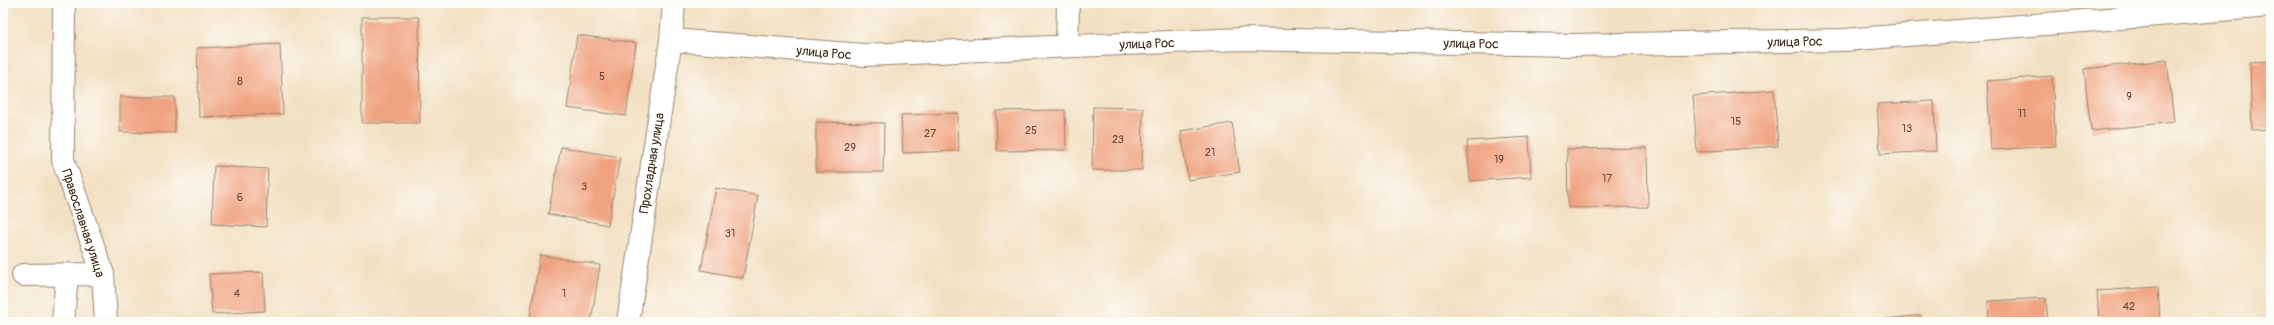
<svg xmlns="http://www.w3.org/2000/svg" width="2274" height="325" font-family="Pangolin,sans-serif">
<rect width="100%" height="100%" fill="#fdfcf7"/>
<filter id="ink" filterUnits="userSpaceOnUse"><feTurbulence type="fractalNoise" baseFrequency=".025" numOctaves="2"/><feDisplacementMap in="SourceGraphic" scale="8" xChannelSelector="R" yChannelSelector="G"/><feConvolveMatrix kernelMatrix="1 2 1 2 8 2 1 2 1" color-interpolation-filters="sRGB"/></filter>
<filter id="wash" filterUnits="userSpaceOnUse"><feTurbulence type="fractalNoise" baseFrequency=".012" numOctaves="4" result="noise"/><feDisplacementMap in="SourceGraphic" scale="16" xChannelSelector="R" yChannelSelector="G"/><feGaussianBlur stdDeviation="0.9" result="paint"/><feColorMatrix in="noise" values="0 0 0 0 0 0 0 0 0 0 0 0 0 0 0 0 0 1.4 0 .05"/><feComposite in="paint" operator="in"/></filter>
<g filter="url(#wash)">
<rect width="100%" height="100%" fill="#f2e0c2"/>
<g id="blocks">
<path fill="#f0a380" d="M362 17H419L420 123H362Z
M577 35 636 43 626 116 567 108Z
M280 44 283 114 199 117 197 48Z
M2167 60 2174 122 2091 131 2084 69Z
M2271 61V129L2252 130 2250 62Z
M2052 76 2056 146 1991 150 1987 81Z
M1774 90 1778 146 1697 152 1693 96Z
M120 97H175V133L120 132Z
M1934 101 1936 151 1880 154 1877 104Z
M1093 107 1143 108 1142 170H1092Z
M1065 110 1066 150 997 151 996 111Z
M958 113 959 151 903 153 901 115Z
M816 122 884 123 883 172H816Z
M1232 123 1240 172 1188 180 1181 131Z
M1529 137 1531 177 1470 181 1467 141Z
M561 147 620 157 608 225 548 214Z
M1647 148 1648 207 1568 208 1567 149Z
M214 166 268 169 266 227 212 224Z
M716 188 758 196 743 278 701 270Z
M540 255 600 265 591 322H529Z
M263 272 265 311 212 314 209 274Z
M2271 284V319H2270L2267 285Z
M2158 287 2160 322H2099L2097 291Z
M2046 298 2048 322H1989L1988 301Z
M1921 315 1922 322H1878L1877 320Z"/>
</g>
</g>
<g filter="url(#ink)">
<use href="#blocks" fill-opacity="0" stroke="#968570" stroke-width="1"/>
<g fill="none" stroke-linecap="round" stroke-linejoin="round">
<g stroke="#968570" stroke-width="24">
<path id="minor" d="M64 3 63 160 103 274 106 322
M671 40 864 55 1242 39 1572 45 1844 40 2271 6
M1067 46 1068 3
M23 275 103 274
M63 322 67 275
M628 322 671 40 674 3"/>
</g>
<use href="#minor" stroke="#fff" stroke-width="22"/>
</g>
</g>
<g text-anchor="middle" stroke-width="3" stroke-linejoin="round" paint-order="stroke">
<g font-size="11" fill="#684836">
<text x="602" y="80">5</text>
<text x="240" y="85">8</text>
<text x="2129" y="100">9</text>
<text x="2022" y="117">11</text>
<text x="1736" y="125">15</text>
<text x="1907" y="132">13</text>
<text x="1031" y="134">25</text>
<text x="930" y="137">27</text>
<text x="1118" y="143">23</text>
<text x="850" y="151">29</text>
<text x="1210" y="156">21</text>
<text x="1499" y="163">19</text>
<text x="1607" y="182">17</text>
<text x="584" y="190">3</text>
<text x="240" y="201">6</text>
<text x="730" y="237">31</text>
<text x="237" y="297">4</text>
<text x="564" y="297">1</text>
<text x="2129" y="310">42</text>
</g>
<g font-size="13" fill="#3b2a1e" stroke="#fdfcf7">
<text transform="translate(1795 41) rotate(-1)" y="5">улица Рос</text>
<text transform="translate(1147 43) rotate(-2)" y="5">улица Рос</text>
<text transform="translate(1471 43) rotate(1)" y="5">улица Рос</text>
<text transform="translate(824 52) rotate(5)" y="5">улица Рос</text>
<text transform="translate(651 163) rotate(-81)" y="5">Прохладная улица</text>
<text transform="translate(84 223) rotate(72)" y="5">Православная улица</text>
</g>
</g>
<rect width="2274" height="325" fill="none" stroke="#fdfcf7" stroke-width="16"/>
</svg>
